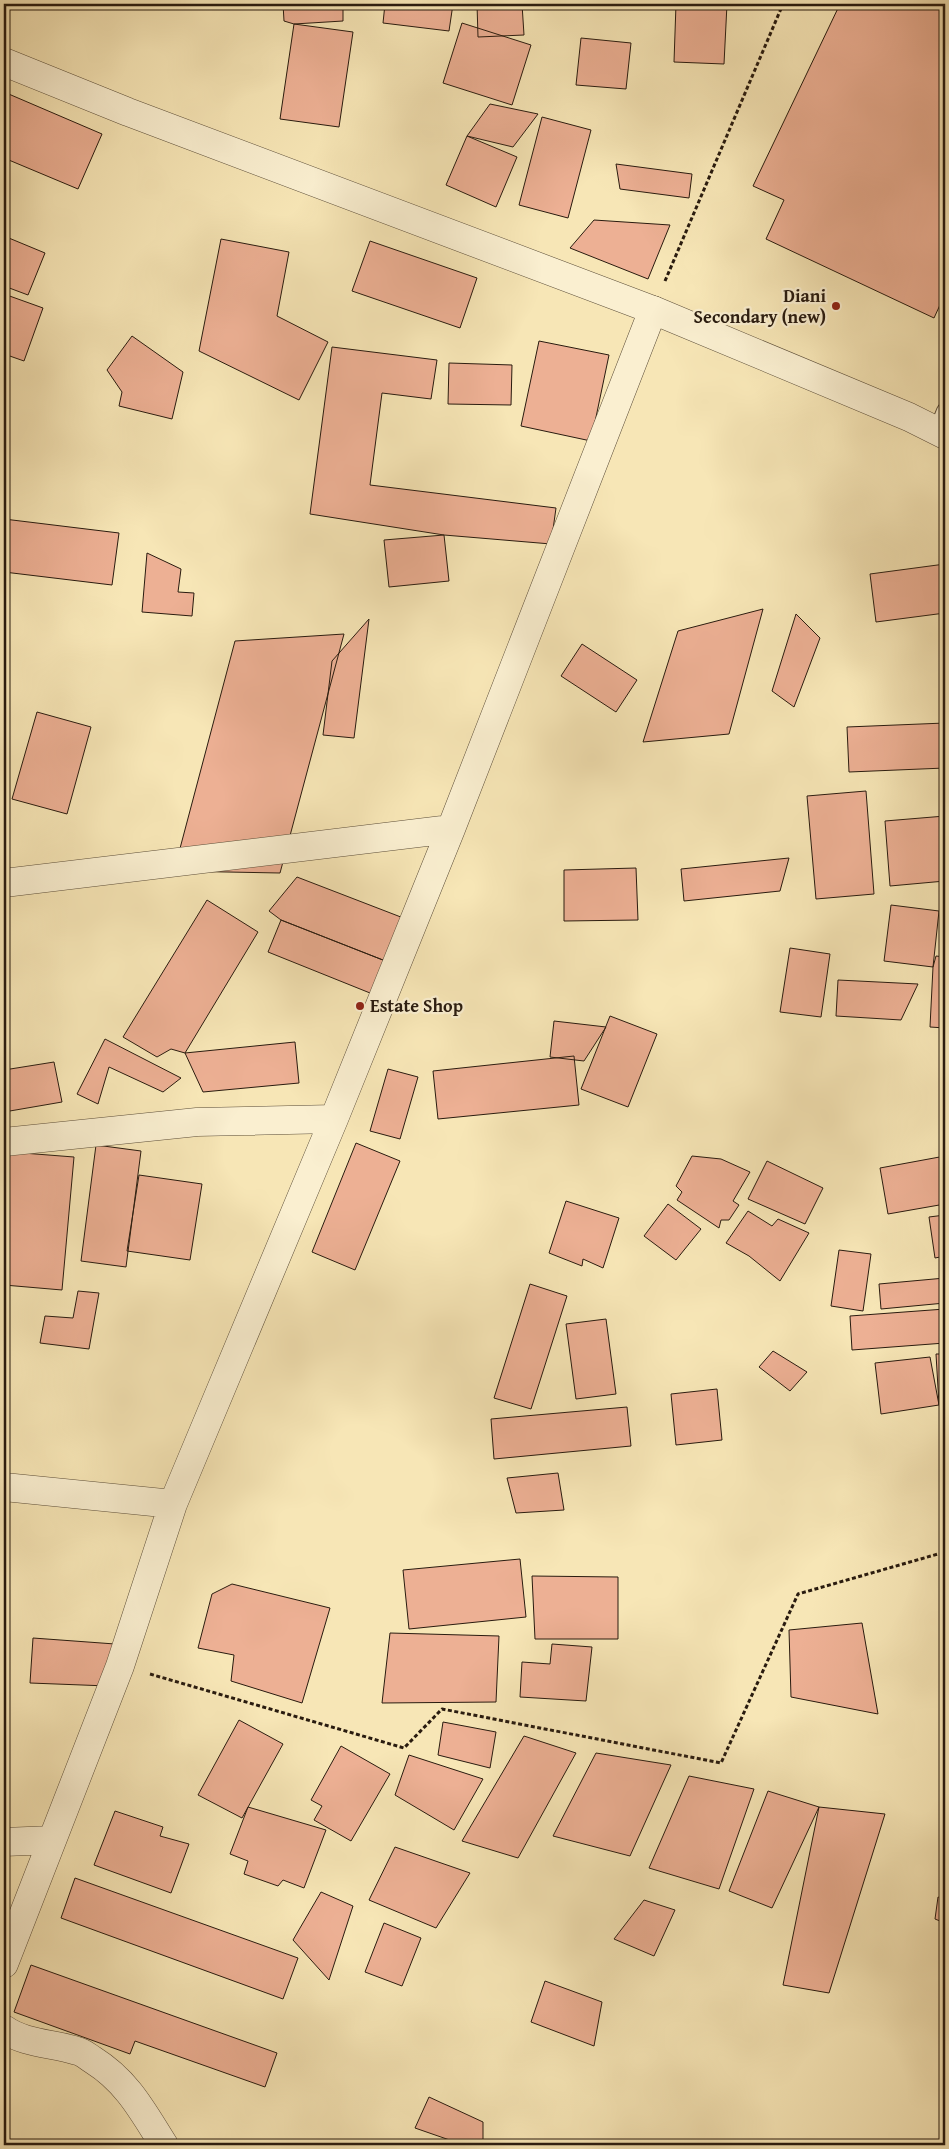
<svg xmlns="http://www.w3.org/2000/svg" width="949" height="2149" font-family="'Gentium Book Plus',serif">
<rect width="100%" height="100%" fill="#f7e6b6"/>
<filter id="stains"><feTurbulence type="fractalNoise" baseFrequency=".004" numOctaves="4"/><feColorMatrix values="0 0 0 0 .2 0 0 0 0 .09 0 0 0 0 .02 0 0 0 .5 -.17"/></filter>
<radialGradient id="worn" r=".72"><stop offset=".6" stop-color="#630" stop-opacity="0"/><stop offset="1" stop-color="#630" stop-opacity=".3"/></radialGradient>
<path fill="#edb094" stroke="#291b0f" d="M283 4H343V21L294 24 284 21Z
M385 4H453L449 31 383 23Z
M477 4H522L524 35 478 37Z
M676 4H727L724 64 674 62Z
M840 4H945V294L934 318 766 239 784 200 753 186Z
M462 23 531 45 512 105 443 83Z
M294 24 353 32 339 127 280 119Z
M581 38 631 43 626 89 576 85Z
M4 92 102 134 78 189 4 158Z
M490 104 538 114 513 147 467 136Z
M542 117 591 130 568 218 519 205Z
M467 136 517 157 496 207 446 185Z
M616 164 692 174 689 198 620 189Z
M594 220 670 225 648 279 570 248Z
M4 236 45 253 28 295 4 286Z
M221 239 289 252 277 316 328 342 299 400 199 351Z
M370 241 477 278 460 328 352 291Z
M4 294 43 308 24 361 4 354Z
M132 336 183 372 172 419 119 406 122 392 107 370Z
M539 341 609 355 591 441 521 426Z
M332 347 437 360 431 399 382 393 370 485 556 508 551 544 444 535 310 514Z
M449 363 512 365 511 405 448 404Z
M4 519 119 533 112 585 4 572Z
M444 535 449 581 389 587 384 540Z
M147 553 181 569 178 592 194 593 192 616 142 612Z
M945 564V613L876 622 870 574Z
M763 609 729 734 643 742 678 631Z
M796 614 820 638 794 707 772 691Z
M369 619 354 738 323 735 332 661Z
M344 634 280 873 174 871 235 641Z
M582 644 637 680 616 712 561 676Z
M37 712 91 727 67 814 12 799Z
M945 723V768L849 772 847 727Z
M866 791 874 894 816 899 807 796Z
M945 816V881L890 886 885 821Z
M789 858 780 891 684 901 681 869Z
M636 868 638 920 564 921V870Z
M297 877 406 919 388 962 281 920 269 911Z
M207 900 258 932 185 1053 171 1049 157 1057 123 1037Z
M891 905 939 911 933 967 884 961Z
M281 920 388 962 375 995 268 952Z
M790 948 830 954 821 1017 780 1012Z
M936 956 945 957V1028L930 1027 933 967Z
M838 980 918 984 901 1020 836 1016Z
M610 1016 657 1034 628 1107 581 1089Z
M554 1021 606 1027 584 1061 550 1057Z
M105 1039 181 1078 163 1092 109 1067 98 1104 77 1094Z
M295 1042 299 1083 203 1092 185 1053Z
M574 1056 579 1105 438 1119 433 1071Z
M54 1062 62 1102 4 1112V1070Z
M388 1069 418 1077 400 1139 370 1131Z
M356 1143 400 1161 355 1270 312 1252Z
M96 1145 141 1151 126 1267 81 1261Z
M10 1152 74 1157 62 1290 4 1285V1224Z
M692 1156 721 1159 750 1172 733 1201 739 1205 729 1220H721L719 1228 677 1200 682 1192 676 1186Z
M945 1156V1204L888 1214 880 1168Z
M767 1161 823 1188 805 1224 748 1199Z
M139 1175 202 1184 190 1260 127 1251Z
M566 1201 619 1218 603 1268 583 1259 582 1266 549 1253Z
M668 1204 701 1229 676 1260 644 1236Z
M748 1211 772 1226 778 1219 809 1233 780 1281 749 1256 726 1243Z
M945 1215V1256L935 1258 929 1217Z
M839 1250 871 1254 863 1311 831 1306Z
M945 1278V1303L881 1309 879 1284Z
M530 1284 567 1296 531 1409 494 1398Z
M78 1291 99 1293 89 1349 40 1343 45 1316 73 1318Z
M945 1309V1343L852 1350 850 1316Z
M606 1319 616 1394 576 1399 566 1324Z
M773 1351 807 1372 790 1391 759 1367Z
M936 1354H945V1405H939Z
M930 1357 939 1405 881 1414 875 1363Z
M717 1389 722 1440 676 1445 671 1394Z
M627 1407 631 1446 494 1459 491 1419Z
M558 1473 564 1510 516 1513 507 1478Z
M520 1559 526 1617 409 1629 403 1570Z
M532 1576 618 1577V1639H535Z
M232 1584 330 1608 302 1703 231 1681 234 1655 198 1648 212 1594Z
M862 1623 878 1714 791 1697 789 1630Z
M390 1633 499 1636 496 1702 382 1703Z
M33 1638 115 1644 108 1686 30 1683Z
M552 1644 592 1647 586 1701 520 1697 522 1662 550 1664Z
M239 1720 283 1744 242 1818 198 1795Z
M443 1722 496 1732 490 1768 438 1755Z
M524 1736 576 1753 518 1858 462 1841Z
M341 1746 390 1774 351 1841 314 1820 322 1806 311 1800Z
M596 1753 671 1765 630 1856 553 1836Z
M409 1755 483 1779 454 1830 395 1795Z
M689 1776 754 1789 719 1889 649 1868Z
M768 1791 819 1807 772 1908 729 1891Z
M248 1807 326 1830 304 1888 283 1880 278 1886 244 1874 248 1861 230 1854Z
M819 1807 885 1814 829 1993 783 1985Z
M115 1811 163 1827 160 1836 189 1844 171 1893 94 1865Z
M395 1847 470 1873 436 1928 369 1900Z
M75 1878 298 1958 283 1999 61 1918Z
M321 1892 353 1906 329 1980 293 1940Z
M938 1897 945 1899V1923L935 1919Z
M644 1900 675 1910 654 1956 614 1939Z
M384 1923 421 1938 402 1986 365 1972Z
M31 1965 277 2053 265 2087 135 2041 130 2054 14 2012Z
M545 1981 602 2002 594 2046 531 2022Z
M429 2097 483 2122V2145H464L415 2128Z"/>
<g fill="none" stroke-linecap="round" stroke-linejoin="round">
<g stroke="#5c4e39" stroke-width="18">
<path id="service" d="M937 431 945 411"/>
</g>
<g stroke="#5c4e39" stroke-width="29">
<path id="minor" d="M4 883 451 829
M4 1142 197 1122 334 1119
M4 1487 173 1504
M4 1842 52 1840
M4 1964 120 1666 173 1504 334 1119 451 829 653 310
M4 2029C25 2044 53 2043 77 2051 83 2052 88 2057 93 2060 128 2082 143 2112 164 2145"/>
</g>
<g stroke="#5c4e39" stroke-width="29">
<path id="tertiary" d="M4 62 128 112 653 310 909 417 945 435"/>
</g>
<path stroke="#291b0f" stroke-width="3" stroke-dasharray="4 2.5" stroke-linecap="butt" d="M665 281 783 4
M150 1674 404 1748 442 1709 721 1763 798 1594 945 1552"/>
<use href="#service" stroke="#faefd0" stroke-width="16"/>
<use href="#minor" stroke="#faefd0" stroke-width="28"/>
<use href="#tertiary" stroke="#faefd0" stroke-width="28"/>
</g>
<g fill="#8f2418" stroke="#faefd0" stroke-width="2">
<circle cx="836" cy="306" r="5"/>
<circle cx="360" cy="1006" r="5"/>
</g>
<g text-anchor="middle" stroke-width="4.5" stroke-linejoin="round" paint-order="stroke">
<g font-size="18" font-weight="bold" fill="#291b0f" stroke="#faefd0" text-anchor="end">
<text x="826" y="302">Diani<tspan x="826" dy="21">Secondary (new)</tspan></text>
<text x="370" y="1012" text-anchor="start">Estate Shop</text>
</g>
</g>
<rect width="949" height="2149" fill="none" stroke="#f7e6b6" stroke-width="20"/>
<rect x="5" y="5" width="939" height="2139" fill="none" stroke="#291b0f" stroke-width="2.5"/>
<rect x="10" y="10" width="929" height="2129" fill="none" stroke="#291b0f"/>
<rect width="100%" height="100%" filter="url(#stains)"/>
<rect width="100%" height="100%" fill="url(#worn)"/>
</svg>
